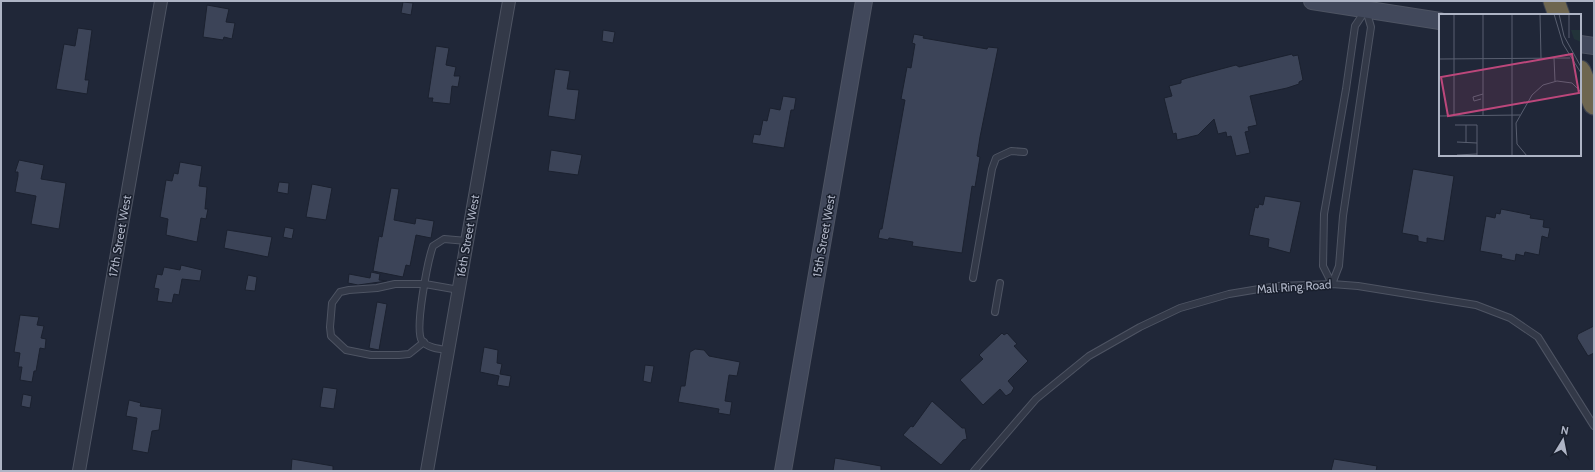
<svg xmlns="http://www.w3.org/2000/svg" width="1595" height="472" font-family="Cabin,sans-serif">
<rect width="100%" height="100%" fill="#202738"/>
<path fill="#3c4458" stroke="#1b212f" d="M403 2 413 3 411 15 401 13Z
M207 5 229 9 226 22 235 23 232 39 224 37 223 40 203 37Z
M78 28 92 30 85 80H89L87 94 56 89 64 44 75 46Z
M603 30 615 32 613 43 602 41Z
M914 34 924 36 923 38 987 49 988 47 998 48 980 137 977 156 980 157 975 187 972 186 962 253 912 246 913 242 889 238 888 240 878 238 880 229H882L905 100 901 99 907 67 911 68 915 44 912 43Z
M436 46 449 48 446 65 456 67 454 76H460L458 87 452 86 450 104 432 102 433 98H428Z
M1292 54 1293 56 1298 55 1303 80 1299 82V84L1287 88 1250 96 1257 125 1248 127 1249 131 1245 132 1250 153 1236 156 1231 136 1227 137 1226 132 1218 134 1214 119 1198 135 1177 140 1176 133 1173 134 1164 98 1172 96 1169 86 1181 83V80L1187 78 1221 69 1236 65 1239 67Z
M555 69 570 71 567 89 579 90 575 120 548 116Z
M783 96 796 98 794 110H791L784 148 752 143 754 134 760 135 763 120 767 121 770 108 780 110Z
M551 150 582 155 578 175 548 171Z
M19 160 44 165 41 179 66 183 59 229 31 224 36 196 15 192 18 176V172H15Z
M180 162 202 166 199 186 207 187 205 209H208L206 219 201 218 197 242 166 235 168 219 160 217 166 180 172 181 174 173 178 174Z
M1413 169 1454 176 1444 241 1427 238V243L1418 241V236L1402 233Z
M279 182 289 183 288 194 277 192Z
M312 184 332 188 326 220 306 217Z
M391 188 399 189 394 220 415 224 416 218 434 221 431 238 416 235 410 266 406 265 403 277 373 271 379 236 382 237Z
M1265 196 1301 202 1290 253 1268 247 1269 239 1249 235 1255 207 1258 208 1259 204 1263 205Z
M1501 209 1531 215 1530 218 1544 220 1543 227 1550 228 1548 238 1542 236 1539 255 1525 252 1524 256 1516 254 1515 261 1501 258 1502 255 1480 251 1486 216 1495 218 1496 213 1500 214Z
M285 227 294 229 292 239 283 237Z
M227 230 272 237 268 257 224 248Z
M181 265 202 270 200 281 182 279 179 295 174 294 172 303 157 301 159 289 154 288 157 274 162 275 164 267 180 270Z
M371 272 380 274 379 280 387 281 358 285 348 283 349 274 370 278Z
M248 275 257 277 255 291 245 290Z
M377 302 387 304 379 350 369 348Z
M20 315 39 317 37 325 44 326 41 338 46 339 45 349 40 348 36 371H34L32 382 20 380 22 367H18L20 353 14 352Z
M1594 326V353L1588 356 1577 338 1578 334Z
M1002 333 1004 335 1007 333 1017 344 1014 346 1028 361 1008 381 1014 388 1011 393 1006 396 1000 389 983 405 960 380 983 359 979 355Z
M484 347 498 350 497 363 502 364 500 374 511 376 509 387 497 385 499 376 480 372Z
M695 349 704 350 709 356 740 362 737 376 729 375 725 401 732 402 730 415 718 413 719 409 678 402 681 386H685L690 352Z
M645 365 654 366 651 383 643 381Z
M323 387 337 389 334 409 320 407Z
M23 394 32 396 30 408 21 406Z
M129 400 141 403 140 406 162 409 159 430 152 431 148 453 132 450 137 418 126 416Z
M932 401 962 428H965L967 439 963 440 941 465 903 435 911 426 913 427Z
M835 458 881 466V471H833Z
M292 459 333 466V471H291Z
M1334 459 1377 466 1376 471H1331Z"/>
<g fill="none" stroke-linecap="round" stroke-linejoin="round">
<g stroke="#4e5463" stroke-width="8">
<path id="lane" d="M973 278 992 169 996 158 1011 151 1024 152
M1332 284 1323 266 1324 214 1346 89 1355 26 1365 11
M1332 284 1339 266 1343 216 1371 27 1366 10
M995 312 1000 283
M424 342 409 354 399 355H371L346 350 331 336 330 327 332 303 340 292 349 290 377 288 395 284H425L459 290
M448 350C439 349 428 348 422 341 414 330 428 260 433 246L444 239 467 241
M974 471 1036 399 1089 356 1140 327 1180 308 1229 294 1277 286 1332 284 1358 286 1476 305 1510 318 1538 337 1594 426"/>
</g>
<g stroke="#4e5463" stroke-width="14">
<path id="street" d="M79 471 161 1
M427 471 509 1"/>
</g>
<g stroke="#4e5463" stroke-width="18">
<path id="secondary" d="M1312 1 1440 21
M1580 44 1594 46
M783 471 864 1"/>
</g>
<g stroke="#3b4150" stroke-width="23">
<path id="highway" d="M1554 1 1559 15
M1580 71 1594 104"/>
</g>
<use href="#lane" stroke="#333948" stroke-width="6"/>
<use href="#street" stroke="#333948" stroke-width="12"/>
<use href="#secondary" stroke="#41485b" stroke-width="16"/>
<use href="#highway" stroke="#6e6650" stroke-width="21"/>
</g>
<g text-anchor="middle" stroke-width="3" stroke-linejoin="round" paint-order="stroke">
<g font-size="12" fill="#aeb4c5" stroke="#191f2d">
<text transform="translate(120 236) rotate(-80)" y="4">17th Street West</text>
<text transform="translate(468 236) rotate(-80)" y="4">16th Street West</text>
<text transform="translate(824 236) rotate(-80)" y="4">15th Street West</text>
<text transform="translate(1294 287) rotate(-4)" y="4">Mall Ring Road</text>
</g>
</g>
<g transform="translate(1439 14)">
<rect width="142" height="142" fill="#202738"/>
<path d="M132 16H142V28L135 25Z" fill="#223339"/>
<path fill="none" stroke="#595f70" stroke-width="1" d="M15 0V102M73 0V142M101 0 102 44M115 0 124 30 142 59M120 0 125 22 142 53M130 0V24M115 44 116 67M0 45 131 44M42 85 35 87 34 83 44 80M0 102 81 101M44 102V0M16 111H38V142M27 111V129M18 128 38 129M18 141 38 140M88 142 78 130 77 109 93 81 104 71 118 67 133 69 142 78"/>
<path fill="#bc477b" fill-opacity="0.15" stroke="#bc477b" stroke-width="2" d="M133 40 140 79 9 102 2 63Z"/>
<rect width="142" height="142" fill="none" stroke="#aeb4c5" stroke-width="2"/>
</g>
<rect width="1595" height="472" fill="none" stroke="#aeb4c5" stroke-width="4"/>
<g transform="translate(1563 440) rotate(10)" stroke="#191f2d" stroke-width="3" paint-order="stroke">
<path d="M0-3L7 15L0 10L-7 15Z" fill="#aeb4c5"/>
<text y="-6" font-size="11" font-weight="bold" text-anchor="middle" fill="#aeb4c5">N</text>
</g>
</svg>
